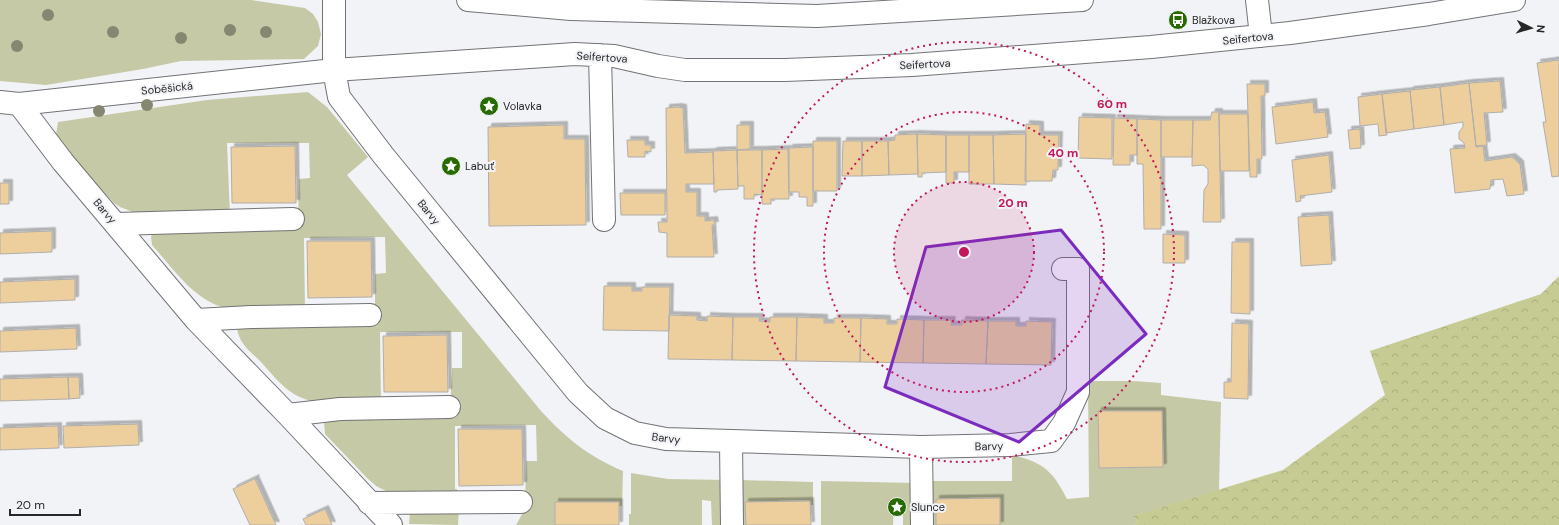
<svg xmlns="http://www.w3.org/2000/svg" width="1559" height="525" font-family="'DM Sans',sans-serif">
<defs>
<pattern id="forest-crowns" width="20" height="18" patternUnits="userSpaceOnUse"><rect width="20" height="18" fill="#c6cb94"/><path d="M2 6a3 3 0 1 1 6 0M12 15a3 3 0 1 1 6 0" fill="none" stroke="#aaae80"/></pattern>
<filter id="shadow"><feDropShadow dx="3.5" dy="-3.5" stdDeviation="0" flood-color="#0004"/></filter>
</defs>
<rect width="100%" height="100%" fill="#f2f3f6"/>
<path fill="#c6c9a5" d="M0 0H251L305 8 313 14 318 22 321 34 318 46 304 59 181 61 143 69 46 85 0 81Z
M308 92 327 107 368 157 347 175 541 411C567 439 588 456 623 471L622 506H619V502H555V525H516L525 509 526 461H537L536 425 455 426V489H457V497L388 492 376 486 367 478 325 434 324 422 332 416 450 415 452 368H462V332H380L381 403C355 403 316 408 294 394 281 386 271 373 261 362 250 351 239 344 237 328L375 321V274L386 273 385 237 304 238 305 309C282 309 241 314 219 306 191 296 171 266 152 245L151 237 154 229 298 227 299 179 310 178 309 143H227L230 215H148L133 212 120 207 114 203 59 144 56 135 58 122 207 100Z
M1088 381H1133L1161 383V395L1221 402 1219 490 1134 516 1138 522 1134 525H928L927 481H1012V455C1043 462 1053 471 1067 499L1089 497Z
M631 473 668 479 726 480V525H712L711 501 702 500V525H629V514H631Z
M739 480 813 482V505H810V501L745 502 746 525H739Z
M821 481 916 483V525H903V507L894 506 893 525H821Z
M459 509 458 525 409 524 410 513Z"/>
<path fill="url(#forest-crowns)" d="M1559 276V525H1134L1138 522 1133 516 1283 470 1385 395 1370 351 1541 294Z"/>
<path fill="#edce9d" stroke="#b0aeab" filter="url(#shadow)" d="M1559 60V176L1552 177 1543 122H1546L1537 63Z
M1500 81 1503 112 1484 113 1487 145 1476 146 1469 83Z
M1469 83 1476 147 1483 146 1485 161 1512 157 1520 164 1524 194 1507 196 1503 179 1491 180 1490 189 1455 193 1450 149 1465 148 1464 143 1459 139V132L1463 127V122L1444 125 1440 87Z
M1247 84H1265V96H1261L1262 159H1257V177H1250Z
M1440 87 1444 125 1414 129 1410 90Z
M1410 91 1414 129 1386 133 1382 94Z
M1382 94 1387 135 1379 136 1378 124 1360 126 1358 97Z
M1313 102 1314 113 1325 112 1328 137 1276 144 1272 107Z
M678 107 683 108 685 153 713 152 714 184H686V192H697V216H705V221L714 220 715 225H712L714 257H667V233L659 232 658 222H667L666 108Z
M1212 112H1219L1221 222H1203L1204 190 1208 184V169L1203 165 1192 166 1193 120H1210Z
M1219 114H1248L1249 171H1220Z
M1079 117 1112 118V159L1078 158Z
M1114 118 1137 119V155H1130V165H1113Z
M1137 119 1161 120V229H1144L1143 164H1137Z
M1161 120H1193L1192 157H1161Z
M1026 124 1040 125V135H1059L1058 170H1053L1052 181H1025Z
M564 125V139H585L586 225 489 226 488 127Z
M737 125H750V149L737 150Z
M1360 129 1361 148 1350 149 1348 130Z
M917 134 918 174 889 175 888 141 895 140V135Z
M917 134 946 135V172L922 173V177H918Z
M1026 134V185L994 184 993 135Z
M946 135H969V172H954V183H946Z
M969 135H993L994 184H969Z
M627 140H645V145H651V152L645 151V157H628Z
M813 141H837V191H813Z
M843 141H862V176H842Z
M862 141H888L889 175 862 176Z
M295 146 296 203H232L231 147Z
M813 147V206H807V197H799V192H789V148Z
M788 149 789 199H771V204H762V150Z
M737 150 738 189 717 190V192H714L713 151Z
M737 150H762V195L754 194V199H744V186H738Z
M1329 155 1332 192 1300 196 1301 201 1296 202 1292 160Z
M0 183H9V204H0Z
M620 193H665V215H621Z
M1329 215 1332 264 1301 266 1298 217Z
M52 231V252L0 254V233Z
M1163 234 1185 235V263H1163Z
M307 241H371L372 297 308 298Z
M1232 242H1250V314L1231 313Z
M75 279V300L0 303V282Z
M604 286H632V291H642V287H670L669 331 603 330Z
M669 315 697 316V320L707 321V316L733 317 732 360 668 359Z
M733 317H760L759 321 770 322V317H797L796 361 732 360Z
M797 317 824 318V323H834V318H861L860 362 796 361Z
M861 318 887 319V324H897V319L924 320 923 363 860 362Z
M924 320H952L951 325H962V320L988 321 986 364 923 363Z
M988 321H1016V326H1026V321L1052 322 1051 365 986 364Z
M1232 323 1249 324 1248 399 1224 398V382H1231Z
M76 328 77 349 0 352V331Z
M447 335 448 392H384L383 336Z
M68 377 69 399 0 401V379Z
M68 377H79L80 398 69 399Z
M1098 411H1162L1163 467 1099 468Z
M138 424 139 445 64 448 63 426Z
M58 426 59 448 0 450V428Z
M458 429H522L523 485 459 486Z
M256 478 255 479 276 525H250L233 489Z
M1000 498V525H936V499Z
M810 501 811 525H746L745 502Z
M555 502H619V525H555Z
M325 509 332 525H306L303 519Z"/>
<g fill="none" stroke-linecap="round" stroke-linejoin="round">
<g stroke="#727376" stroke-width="24">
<path id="minor" d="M334 0V70L339 97 383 155 578 393 605 418 635 433 666 439 921 447 1010 445 1051 441 1064 423 1078 392V269H1063
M468 0 571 9 817 16 1082 0
M1257 0 1261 36
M600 55 604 220
M0 102 19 104 334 70 575 54 614 56 658 66 685 70H785L912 65 1151 47 1290 33 1429 14 1514 0
M19 104 63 162 196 320 288 415 391 525
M116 224 293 219
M196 320 251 317 370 315
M288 415 340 409 449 407
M731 442 732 525
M921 447 922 525
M369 503 521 502"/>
</g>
<use href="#minor" stroke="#fff" stroke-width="22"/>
</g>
<g fill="#868770">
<circle cx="48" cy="15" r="6"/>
<circle cx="230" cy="30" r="6"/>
<circle cx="113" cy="32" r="6"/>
<circle cx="266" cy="32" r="6"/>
<circle cx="181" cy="38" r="6"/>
<circle cx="17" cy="46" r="6"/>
<circle cx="147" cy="105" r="6"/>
<circle cx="99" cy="111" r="6"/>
</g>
<path fill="#7b2cbf" fill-opacity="0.2" stroke="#7b2cbf" stroke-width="3" stroke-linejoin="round" d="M1061 230 1146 334 1019 442 885 387 926 247Z"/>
<circle cx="964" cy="252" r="70" fill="#c2185b" fill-opacity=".12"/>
<g fill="none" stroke="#c2185b" stroke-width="2" stroke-dasharray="2 4">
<circle cx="964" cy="252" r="70"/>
<circle cx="964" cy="252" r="140"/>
<circle cx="964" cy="252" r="210"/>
</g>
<defs>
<g id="bus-disc" transform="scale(1)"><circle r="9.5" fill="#266a00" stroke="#f2f3f6"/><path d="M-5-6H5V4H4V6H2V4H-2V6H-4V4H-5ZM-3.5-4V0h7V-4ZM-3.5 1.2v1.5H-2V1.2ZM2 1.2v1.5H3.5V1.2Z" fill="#fff"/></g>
<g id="sight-disc" transform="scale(1)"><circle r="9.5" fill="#266a00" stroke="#f2f3f6"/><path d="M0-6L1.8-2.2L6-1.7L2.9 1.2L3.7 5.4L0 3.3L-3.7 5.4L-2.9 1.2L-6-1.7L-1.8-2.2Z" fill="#fff"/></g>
</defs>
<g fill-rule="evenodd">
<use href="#bus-disc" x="1178" y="20"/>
<use href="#sight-disc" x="489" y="106"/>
<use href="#sight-disc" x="451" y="166"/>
<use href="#sight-disc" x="897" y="507"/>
</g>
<g text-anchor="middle" stroke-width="4" stroke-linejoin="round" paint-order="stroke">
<g font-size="11" fill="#262728" stroke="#f2f3f6" text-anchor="start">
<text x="1192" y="24">Blažkova</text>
<text x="503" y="110">Volavka</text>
<text x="465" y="170">Labuť</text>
<text x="911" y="511">Slunce</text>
</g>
<g font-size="11" fill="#262728" stroke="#f2f3f6">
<text transform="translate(1248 38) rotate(-6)" y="4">Seifertova</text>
<text transform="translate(602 57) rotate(4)" y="4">Seifertova</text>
<text transform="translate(925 64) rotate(-3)" y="4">Seifertova</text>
<text transform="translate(167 88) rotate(-6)" y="4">Soběšická</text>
<text transform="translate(105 211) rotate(50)" y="4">Barvy</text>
<text transform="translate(429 212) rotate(51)" y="4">Barvy</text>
<text transform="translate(666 438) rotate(7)" y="4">Barvy</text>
<text transform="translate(989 446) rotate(-1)" y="4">Barvy</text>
</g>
</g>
<circle cx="964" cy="252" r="6" fill="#c2185b" stroke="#f2f3f6" stroke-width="2"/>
<g font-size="12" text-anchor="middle" font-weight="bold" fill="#c2185b" stroke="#f2f3f6" stroke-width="4" stroke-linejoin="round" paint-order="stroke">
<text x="1112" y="108">60 m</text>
<text x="1063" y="157">40 m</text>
<text x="1013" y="207">20 m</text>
</g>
<g transform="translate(1531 28) rotate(95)" stroke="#f2f3f6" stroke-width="3" paint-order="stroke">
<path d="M0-3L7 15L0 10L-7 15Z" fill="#262728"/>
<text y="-6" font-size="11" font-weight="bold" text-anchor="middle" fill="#262728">N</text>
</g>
<path d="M10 509v6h70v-6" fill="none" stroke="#262728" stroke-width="2"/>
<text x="16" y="509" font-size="12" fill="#262728" stroke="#f2f3f6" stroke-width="3" paint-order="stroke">20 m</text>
</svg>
